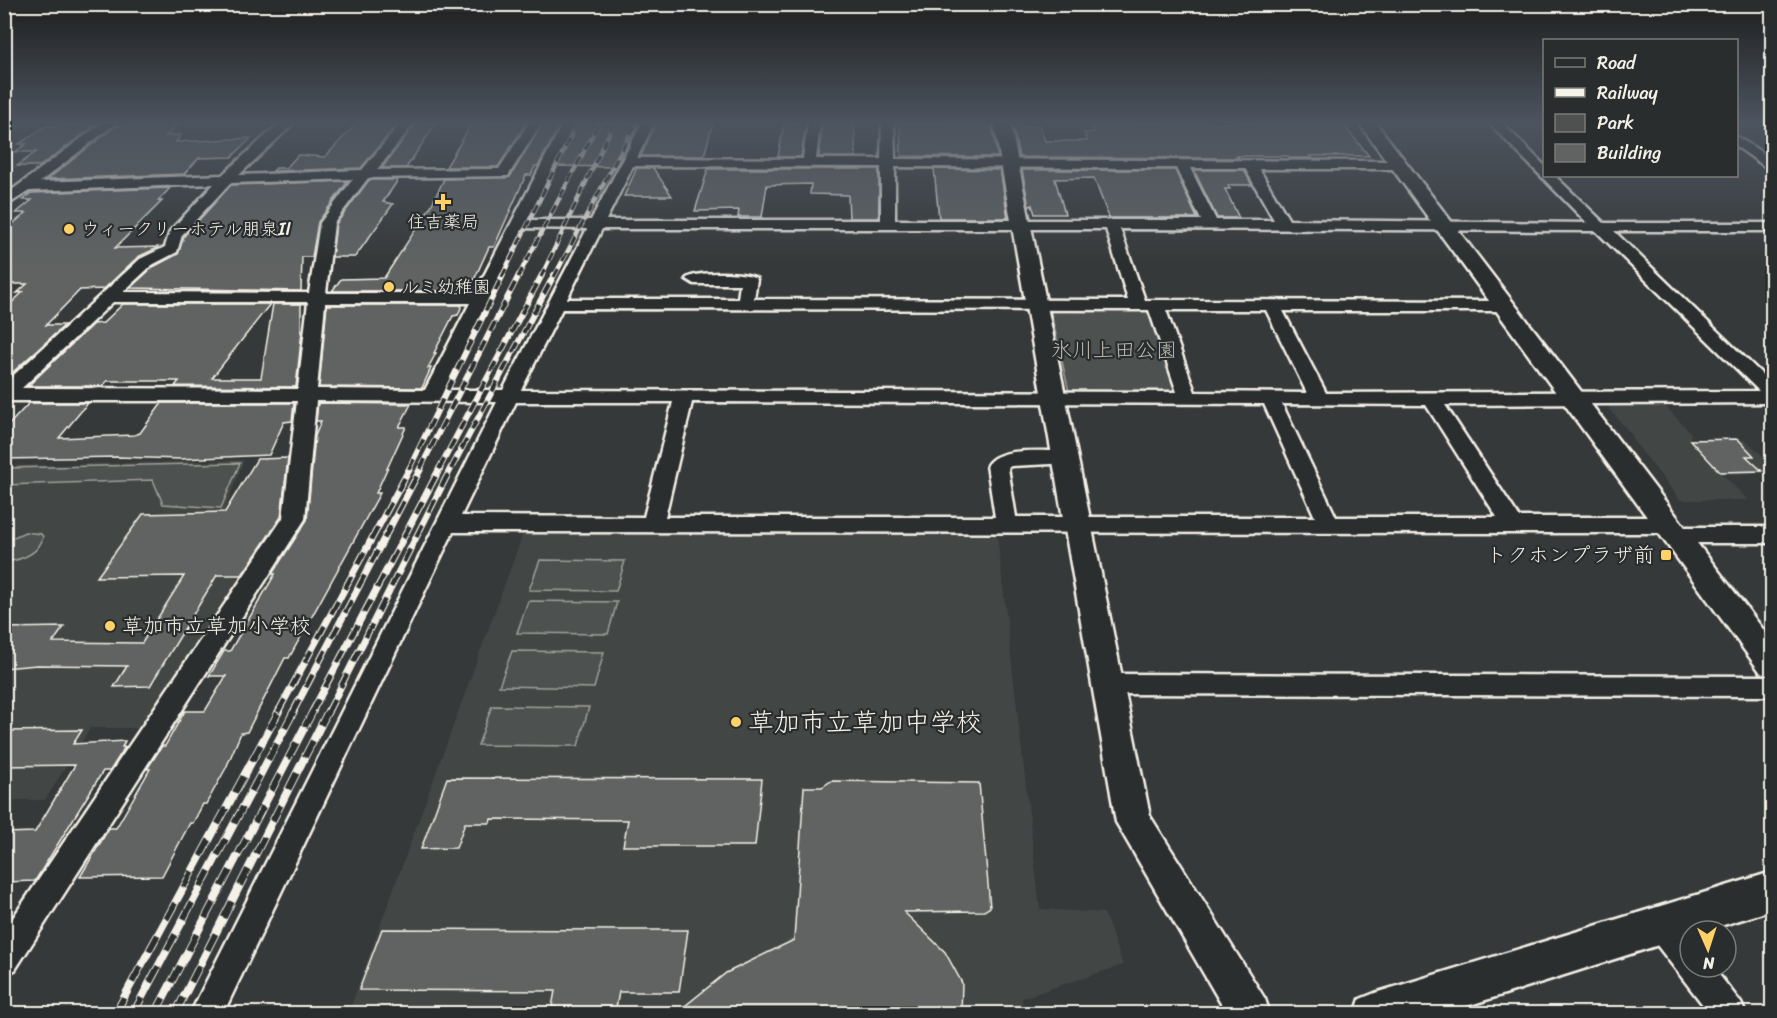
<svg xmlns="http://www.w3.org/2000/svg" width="1777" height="1018" font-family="Sriracha,'Klee One',sans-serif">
<rect width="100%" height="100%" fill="#363939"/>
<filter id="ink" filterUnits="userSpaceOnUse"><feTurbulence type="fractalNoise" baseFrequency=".0167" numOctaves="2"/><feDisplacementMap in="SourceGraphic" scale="12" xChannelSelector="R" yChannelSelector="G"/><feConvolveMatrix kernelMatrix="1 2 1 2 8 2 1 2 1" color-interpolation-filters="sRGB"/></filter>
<g filter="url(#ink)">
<path fill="#434645" d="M1663 404 1691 433 1690 439 1746 440 1772 465V473L1722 474 1748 500H1680L1632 439V435L1609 409 1610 405Z
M244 460 219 524 285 522 148 728H90L45 800H5L4 466Z
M523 534H997L1040 909 1104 913 1123 965 1022 998 1023 1013 348 1014Z"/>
<path fill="#4e514f" stroke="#a1a19c" stroke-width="1.5" d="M1050 309H1146L1151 311 1177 388 1176 392H1069Z
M240 463 221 508 163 504 153 480 5 485V468Z
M25 532 41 534 43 537C39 554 20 560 5 562V541Z
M540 560 625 561 616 591 529 590Z
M528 601 617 602 608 634 517 633Z
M512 651 604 652 594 688 499 686Z
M492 706 589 707 578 746 478 745Z"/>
<path fill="#616362" stroke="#f4f1e8" stroke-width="1.5" d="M364 123H398L361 168 273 171 276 168H286L298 155 325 157 355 125Z
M416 123H436L406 168H382Z
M472 123H526L498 167H446Z
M543 123H558L559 127 538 166H535L531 175H526L494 247H489L469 291H332L341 279 384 278 431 206 444 179 510 177Z
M574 123H639L616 167 556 166 575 128Z
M656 123H713L704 156H641Z
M784 123H806L801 157H778Z
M822 123 854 124 856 157H819Z
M991 123 998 157 901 156 900 124Z
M1117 123H1342L1369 156H1310L1312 158H1290L1288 156H1237L1239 158 1019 157 1013 127 1040 126 1045 141H1087L1084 133 1094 132 1090 125Z
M178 125 166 136 181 135 176 142 251 138 232 157 199 158 184 174 48 179 116 126Z
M46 126H94L40 166H17L36 152H15L26 144H19Z
M637 168H653L672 196H624Z
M708 169H879V218H849L848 195 810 194 811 184 767 185 762 217H738L739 210 695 211Z
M934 169 1000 170 1008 218H939Z
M1022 170H1175L1197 218H1109L1094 178 1055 179 1065 214H1035L1032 205 1029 207Z
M1194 170H1244L1252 185H1228L1230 189H1225L1239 218H1217Z
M369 180H398L383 202 393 204 355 257H332L336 224Z
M348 181 318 222 312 257H302L301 291 130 288 153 267 178 254 184 236 231 185Z
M170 188 158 201H162L115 248 159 247 138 257 104 289 80 290 46 325H65L4 380V310L23 292 17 293 27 284H4V231L26 213H16L32 200H23L31 193Z
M123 304H270L212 378H261L273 304H301V332L302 331 296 387 175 386 179 381H107L103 386H28L93 324 103 323Z
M327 305H462L458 315 453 316 434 353H436L428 368H431L422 388 319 387Z
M29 403H88L59 438 134 435 140 433 162 403H294L292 421 284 422 269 455 180 459 117 457 4 459V430Z
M318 403 411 404 399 427H406L376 493H380L289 658H285L247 732 241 733 226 768 206 804H203L193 823H190L162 876 80 877 109 828H116L150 769H147L162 746H165L185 711H205L226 676H209L224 651H230L275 574H272L307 520 315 436 321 421H316Z
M1738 439 1754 456H1746L1762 471 1720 472 1690 440Z
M288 458 281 517 242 575H217L150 686 114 687 127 666 37 665 4 668V628L64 627 53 642 142 643 184 576 97 577 143 514 225 512 257 459Z
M82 730 73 744 125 741 122 747H125L110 771H103L35 881 4 882V833L35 832 75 765 4 766V731Z
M447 778 762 779 755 846H623L628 820 491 819 490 823H465L456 848 421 849Z
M831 781 979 783 990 907 984 911 904 912 945 952 962 983 961 1014H675L726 973 794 940 804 787H822Z
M382 929 622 930H688L679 992H619L615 1013 555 1014 556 1007H552L555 991 359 990Z"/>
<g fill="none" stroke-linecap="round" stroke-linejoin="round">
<g stroke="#f4f1e8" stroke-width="5">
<path id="minor" d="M102 123H116L40 182 222 175 280 123H294L239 175 362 170 401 123H414L377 170 499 169 529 123H541L508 176 368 178 334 223 326 293H475L561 127 560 123H572L573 127 528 220H591L642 123H654L637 158 803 159 808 123H820L816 159H881L882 123H894L895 159 1398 161 1405 165 1398 169H1259L1289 220 1587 223 1489 123H1502L1544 165V176H1555L1604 223H1772V231H1614L1772 384V403L1445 405 1519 517H1670L1678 520 1679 527H1772V543H1677L1669 541 1666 535 1668 533 453 532 223 1014H190L497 402 316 401 305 519 15 970 4 974V931L283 518 297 401H4V384L140 259 165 247 170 231 214 184 29 191 4 207V196ZM633 166 881 167V220H606ZM895 167 1176 168 1201 220H895ZM1190 168H1245L1274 220H1216ZM353 179 320 223 309 293 123 292 152 265 177 252 182 235 230 183ZM523 228 587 229 503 390H444ZM602 229H1106L1128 300 754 299 757 279C750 271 693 271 686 279L694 284H740L738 299H567ZM1120 229 1596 231 1759 391 1326 393 1283 311H1505L1513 306 1505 301 1145 300ZM113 302H308L298 389 22 388ZM325 303H470L425 390 317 389ZM562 309 1149 310 1177 392 521 390ZM1166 310H1266L1307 393 1195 392ZM516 402H673L644 517 461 516ZM692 402 1264 404 1315 517H1016L1008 468 1011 466 1071 463 1074 458 1071 453 1064 451C1043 452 999 446 987 465L995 517H665ZM1282 404 1426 405 1497 517H1336Z
M1736 136 1772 159V169L1767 168 1736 146Z
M1108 674 1772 676V696L1108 694 1099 691 1096 684 1099 677Z
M1661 910 1672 914 1690 937V967H1713L1741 1003 1746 1014H1710L1650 936 1646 925 1650 914Z"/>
</g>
<g stroke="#f4f1e8" stroke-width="5">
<path id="tertiary" d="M994 123H1010L1150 816 1265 999 1270 1014H1227L1116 822Z
M1359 123H1376L1772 641V677L1761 673Z
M1772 872V910L1704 931H1690V935L1442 1014H1355L1360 999 1375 993Z"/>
</g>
<use href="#minor" fill="#2a2d2e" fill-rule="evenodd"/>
<use href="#tertiary" fill="#2a2d2e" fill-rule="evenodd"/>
<g stroke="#f4f1e8" stroke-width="4.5">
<path id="rail-far3" d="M502 277 577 123
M518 277 599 123
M541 277 614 123
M554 277 636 123"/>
</g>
<g stroke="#f4f1e8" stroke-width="6">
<path id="rail-far2" d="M409 469 503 275
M420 469 519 275
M439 469 542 275
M451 469 554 275"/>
</g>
<g stroke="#f4f1e8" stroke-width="7">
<path id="rail-far1" d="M278 712 410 468
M293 712 421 468
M312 712 440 468
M328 712 451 468"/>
</g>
<g stroke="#f4f1e8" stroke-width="8">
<path id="rail" d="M115 1014 279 711
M133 1014 294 711
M155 1014 313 711
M175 1014 328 711"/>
</g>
<use href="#rail-far3" stroke="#2a2d2e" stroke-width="3" stroke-dasharray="9" stroke-linecap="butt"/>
<use href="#rail-far2" stroke="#2a2d2e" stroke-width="4" stroke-dasharray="11" stroke-linecap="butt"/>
<use href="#rail-far1" stroke="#2a2d2e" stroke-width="4.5" stroke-dasharray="14" stroke-linecap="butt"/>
<use href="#rail" stroke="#2a2d2e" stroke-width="6" stroke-dasharray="18" stroke-linecap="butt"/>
</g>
</g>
<linearGradient id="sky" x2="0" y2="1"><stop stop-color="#1e1f1f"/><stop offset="0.46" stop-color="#4c545f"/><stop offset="1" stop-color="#4c545f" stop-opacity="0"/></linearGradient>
<rect width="1777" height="266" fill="url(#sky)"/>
<g fill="#ffd166" stroke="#2a2d2e" stroke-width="2">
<path d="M440 193h6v6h6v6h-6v6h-6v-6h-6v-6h6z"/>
<circle cx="69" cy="229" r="6"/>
<circle cx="389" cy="287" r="6"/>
<rect x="1660" y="549" width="12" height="12" rx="3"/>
<circle cx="110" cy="626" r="6"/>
<circle cx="736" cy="722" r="6"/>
</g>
<g text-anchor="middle" stroke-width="4.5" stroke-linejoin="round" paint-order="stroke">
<g font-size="18" fill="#f4f1e8" stroke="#2a2d2e" text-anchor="start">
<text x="443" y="228" text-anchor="middle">住吉薬局</text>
<text x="81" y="235">ウィークリーホテル朋泉II</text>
<text x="401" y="293">ルミ幼稚園</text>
</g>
<g font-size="21" fill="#bab9b2" stroke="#2a2d2e">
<text x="1114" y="357">氷川上田公園</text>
</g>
<g font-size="21" fill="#f4f1e8" stroke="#2a2d2e" text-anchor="end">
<text x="1654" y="562">トクホンプラザ前</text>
<text x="122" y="633" text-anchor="start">草加市立草加小学校</text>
</g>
<g font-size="26" fill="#f4f1e8" stroke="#2a2d2e" text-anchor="start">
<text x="748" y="731">草加市立草加中学校</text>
</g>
</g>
<rect width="1777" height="1018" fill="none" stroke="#2a2d2e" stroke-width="24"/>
<rect x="12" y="12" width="1753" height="994" fill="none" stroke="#f4f1e8" stroke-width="2" filter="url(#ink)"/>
<rect x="1543" y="39" width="195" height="138" fill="#2a2d2e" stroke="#7b7b78" stroke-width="1.5"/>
<rect x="1555" y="58" width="30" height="9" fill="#2a2d2e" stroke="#7b7b78" stroke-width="1.5"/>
<text x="1597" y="69" font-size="18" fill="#f4f1e8">Road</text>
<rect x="1555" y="88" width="30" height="9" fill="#f4f1e8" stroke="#7b7b78" stroke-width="1.5"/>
<text x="1597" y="99" font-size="18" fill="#f4f1e8">Railway</text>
<rect x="1555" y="114" width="30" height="18" fill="#4e514f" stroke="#7b7b78" stroke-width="1.5"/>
<text x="1597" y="129" font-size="18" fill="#f4f1e8">Park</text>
<rect x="1555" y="144" width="30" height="18" fill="#616362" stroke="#7b7b78" stroke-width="1.5"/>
<text x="1597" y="159" font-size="18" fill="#f4f1e8">Building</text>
<g transform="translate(1708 949) rotate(177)"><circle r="28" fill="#2a2d2e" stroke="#7b7b78" stroke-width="1.5"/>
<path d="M0-4.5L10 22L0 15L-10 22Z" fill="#ffd166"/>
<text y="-9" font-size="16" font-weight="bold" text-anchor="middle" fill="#f4f1e8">N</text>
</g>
</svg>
